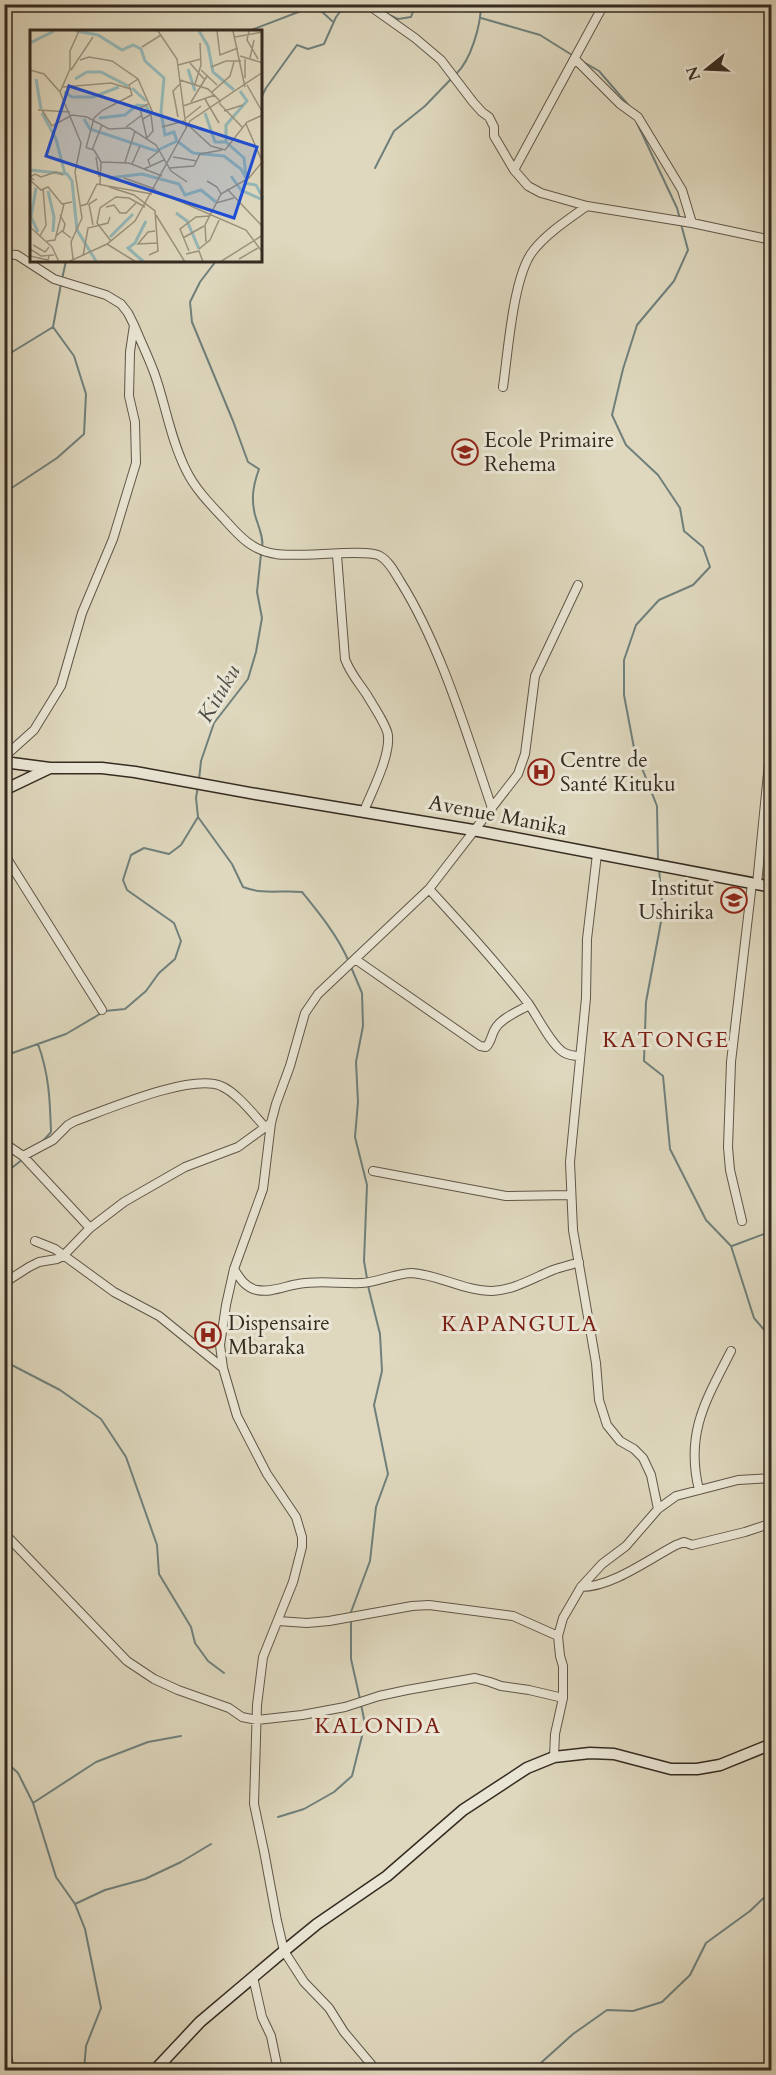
<svg xmlns="http://www.w3.org/2000/svg" width="776" height="2075" font-family="Cardo,serif">
<rect width="100%" height="100%" fill="#dfd8be"/>
<filter id="stains"><feTurbulence type="fractalNoise" baseFrequency=".00333" numOctaves="4"/><feColorMatrix values="0 0 0 0 .2 0 0 0 0 .09 0 0 0 0 .02 0 0 0 .5 -.17"/></filter>
<radialGradient id="worn" r=".72"><stop offset=".6" stop-color="#630" stop-opacity="0"/><stop offset="1" stop-color="#630" stop-opacity=".3"/></radialGradient>
<g fill="none" stroke-linecap="round" stroke-linejoin="round">
<path stroke="#6f807c" stroke-width="2" d="M387 14 398 19 411 17 416 4
M481 18 540 35 572 55
M246 32 301 11 318 8 332 21
M580 60 599 71 630 107
M456 74C471 60 481 25 481 4
M261 98 266 88 297 45 308 49 324 44 336 17 344 7 368 8
M637 123 677 208 680 219
M375 168 394 131 425 106 452 78
M216 261 200 282 190 302 192 322 233 421 248 462 259 469C253 486 251 498 255 515 258 526 264 537 262 548
M62 279 66 261
M4 357 53 327
M4 493 57 458 84 434 86 394 74 356 53 327 61 284
M199 780 201 761 214 723 248 679 256 652 262 618 257 592 261 554
M198 817 232 864 243 887C264 895 279 890 302 892 319 913 338 936 349 962
M658 861 657 806 634 748 624 695V660L636 625 659 600 693 585 710 567 703 547 684 531 680 508 658 475 626 445 612 415 623 369 637 325 674 281 688 250 681 224
M659 869 663 911 646 1002 644 1061 663 1076 670 1149 706 1220 731 1246 754 1318 772 1339
M351 967 362 993 363 1026 356 1062 358 1102 355 1137 367 1185 364 1261 369 1290 380 1334 382 1371 374 1405 388 1474 376 1507 370 1561 351 1612V1659L360 1699
M38 1044C49 1074 50 1100 51 1132L43 1141
M4 1056 66 1034 105 1011 125 1009 146 991 159 973 175 959 181 941 174 923 127 890 123 880 131 855 144 848 169 854 181 845 198 817 196 798 198 786
M4 1174 23 1159
M732 1246 772 1231
M4 1361 60 1390 101 1419 126 1457 157 1545 159 1574 191 1627 195 1643 208 1661 224 1673
M4 1760 18 1773 33 1803 56 1877 75 1904 85 1929 101 2008 86 2046 84 2070
M33 1803 96 1762 148 1742 181 1736
M278 1817 304 1809 334 1792 352 1776 365 1724 361 1704
M75 1904 105 1890 145 1879 181 1862 211 1844
M533 2070 573 2034 607 2010 633 2011 662 2002 690 1975 706 1943 750 1911 772 1890"/>
<g stroke="#605648" stroke-width="10">
<path id="street" d="M367 4 415 38 441 60 473 102 482 112 489 117 494 127V136L514 170 528 186 541 193 587 206
M4 13 14 4
M575 59 620 104 638 117 682 190 692 223
M514 170 604 4
M4 254 17 255 54 279 106 295 121 304 128 313 134 325 130 352 129 396 135 422 136 463 113 539 82 613 61 686 34 730 4 757
M134 325C141 342 149 358 155 375 166 407 171 440 186 470 195 489 211 505 225 520 240 537 253 551 276 554 298 558 367 548 380 556 389 561 395 573 400 581 441 646 467 735 492 808
M503 387C508 353 513 276 533 251 547 233 569 219 587 206L692 223 772 240
M337 555 345 659C350 673 359 683 367 695 372 704 388 727 388 736 390 757 372 791 364 811
M4 854 102 1010
M597 854 587 939 586 998 570 1162 573 1230 596 1363 599 1400 607 1425 620 1441 634 1449 643 1458 651 1475 658 1509
M757 884 772 733
M429 889C463 926 497 963 528 1003 538 1017 550 1043 563 1052 568 1055 574 1056 580 1056
M355 959 480 1046 486 1047C492 1041 491 1035 495 1029 501 1018 519 1011 529 1005
M4 1143 23 1156 90 1228
M23 1156 53 1140 68 1125 75 1121C106 1110 191 1073 221 1086 236 1092 254 1115 265 1127
M373 1171 506 1196 571 1195
M742 1221 730 1170 728 1147 731 1062 752 883
M35 1241 55 1249 114 1292 159 1316 223 1368
M234 1269C240 1279 246 1288 257 1290 271 1293 285 1286 298 1284 320 1280 341 1284 362 1283 378 1282 397 1273 412 1273 439 1275 465 1291 492 1291 514 1290 533 1278 553 1270 561 1267 571 1265 579 1262
M4 1283 29 1267 39 1262 57 1259 63 1256 90 1228 124 1202 185 1167 238 1147 271 1123
M699 1490C685 1433 706 1400 731 1351
M4 1533 127 1661 154 1679 178 1690 229 1708 242 1717 257 1720 302 1715 345 1707 379 1696 407 1690 475 1678 490 1682 501 1686 529 1690 563 1698
M581 1587C612 1587 649 1559 676 1545L684 1542 692 1545 745 1532 772 1523
M278 1621 307 1623 329 1621 412 1606 429 1605 513 1616 558 1636
M554 1757 555 1734 563 1698V1666L560 1656 558 1636 563 1618 581 1587 602 1564 626 1546 658 1509 676 1496 738 1480 772 1478
M253 1977 262 2017 271 2036 278 2070
M4 2041 10 2070
M376 2070 344 2032 329 2008 304 1982 284 1951 277 1921 264 1851 254 1804 257 1705 263 1657 293 1582 302 1547V1537L296 1517 267 1474 237 1416 223 1368 220 1345 226 1305 234 1269 263 1189 271 1123 276 1104 290 1066 305 1013 318 994 429 889 518 774 525 754 535 676 578 585"/>
</g>
<g stroke="#352b21" stroke-width="13">
<path id="secondary" d="M4 762 50 768H102L135 772 256 794 473 830 772 887
M4 790 50 768
M155 2070 200 2022 284 1951 317 1924 387 1876 463 1810 527 1768 554 1757 590 1753 614 1754 671 1769H697L720 1765 772 1744"/>
</g>
<use href="#street" stroke="#eae6d5" stroke-width="8"/>
<use href="#secondary" stroke="#eae6d5" stroke-width="10"/>
</g>
<defs>
<g id="school-ring" transform="scale(1.35)"><circle r="9.5" fill="#eae6d5" stroke="#8f2418" stroke-width="1.5"/><path d="M0-5L7-2L0 1L-7-2ZM-4 1L0 2.5L4 1V4Q0 6-4 4Z" fill="#8f2418"/></g>
<g id="hospital-ring" transform="scale(1.35)"><circle r="9.5" fill="#eae6d5" stroke="#8f2418" stroke-width="1.5"/><path d="M-5-5h3v3.5h4V-5h3V5h-3V1.5h-4V5h-3Z" fill="#8f2418"/></g>
</defs>
<g fill-rule="evenodd">
<use href="#school-ring" x="465" y="452"/>
<use href="#hospital-ring" x="541" y="772"/>
<use href="#school-ring" x="734" y="900"/>
<use href="#hospital-ring" x="208" y="1335"/>
</g>
<g text-anchor="middle" stroke-width="6" stroke-linejoin="round" paint-order="stroke">
<g font-size="21" fill="#352b21" stroke="#eae6d5" text-anchor="start">
<text x="484" y="447">Ecole Primaire<tspan x="484" dy="24">Rehema</tspan></text>
<text x="560" y="767">Centre de<tspan x="560" dy="24">Santé Kituku</tspan></text>
<text x="714" y="895" text-anchor="end">Institut<tspan x="714" dy="24">Ushirika</tspan></text>
<text x="228" y="1330">Dispensaire<tspan x="228" dy="24">Mbaraka</tspan></text>
</g>
<g font-size="21" fill="#352b21" stroke="#eae6d5">
<text transform="translate(498 815) rotate(11)" y="7">Avenue Manika</text>
</g>
<g font-size="22" font-style="italic" fill="#4d4e47" stroke="#eae6d5">
<text transform="translate(218 693) rotate(-60)" y="8">Kituku</text>
</g>
<g font-size="22" letter-spacing="1.5" fill="#7a1f14" stroke="#eae6d5">
<text x="666" y="1047">KATONGE</text>
<text x="520" y="1331">KAPANGULA</text>
<text x="378" y="1733">KALONDA</text>
</g>
</g>
<g transform="translate(30 30)">
<rect width="232" height="232" fill="#dfd8be"/>
<path fill="none" stroke="#95b8b8" stroke-width="3" d="M46 1 68 5 92 20 103 15 111 19 115 31 134 48 131 82 135 105 144 102 147 111 163 123 194 126 211 139 216 148M169 1 178 16 183 42 204 60M0 13 24 1M158 39 165 61M6 49 11 79M45 49 57 42H71L98 56M102 58 116 71M34 62 42 67H63L89 57M12 83 26 109 35 144M175 83 185 112H196L214 128 216 146M69 88 95 85 107 75 116 76 120 82M54 89 60 99 126 121 147 111M196 111V95L217 71 210 61M0 140 37 144 42 151 47 200 66 231M201 146 211 160 233 170M79 148 112 144 149 154 155 165 171 160 186 172M214 153 226 155 233 168M6 158 1 187 8 202M18 161 24 187 23 202M146 183 157 191 169 219M80 207 103 184M114 232 98 218 105 213 116 191"/>
<path fill="none" stroke="#9b937f" stroke-width="1.5" d="M128 1 147 29 156 97M187 1 190 25 208 18M203 1 215 57M219 1 217 10 228 29M205 7 233 2M112 17 131 5M210 26 233 33M220 28 224 10M50 30 59 27 82 31 108 49 123 83 113 89M160 33 174 49M148 35 171 29M181 37 196 31H211M0 40 14 44 30 62 51 113 45 142 52 188 41 212 43 229M41 40 63 7M171 40 187 55M215 48V29M150 50 178 59 191 72M165 54 171 35 170 13M217 55 233 83M33 57 81 53 101 59M30 62 40 39V21L49 1M182 62 200 46 204 32M175 69 189 93M161 72 177 46M189 73 213 98M153 76 185 65M8 80 40 82M12 80 22 96 42 85 57 87 79 99 100 98 126 115 141 141 157 152M194 81 213 75M148 87 143 61 150 54M156 88 171 76M216 94 232 131M158 95 181 116 195 120 217 92 233 85M96 97 112 85M132 97 154 91M117 108 123 101 121 85M117 109 110 78 118 74M56 118 64 88 73 80 102 65 99 55 108 49M57 118 64 120 71 132 70 154M62 120 72 95M66 127 69 147M143 127 167 131M71 132 99 133 132 146M95 132 105 101M102 134 110 116M120 135 118 130 129 121M139 138 164 136 170 124 192 120M114 139 134 130M94 148 125 159M0 150 11 160 18 157 32 174 42 172M4 150 0 147 5 144 11 147 26 142 33 145M79 157 104 165 125 181 128 221 119 225M197 159 233 197M124 160 216 200 233 223M191 164 219 148 233 131M186 173 204 168M50 176 57 174 67 154 122 164M76 177 84 175 90 183H96L106 173M30 185 35 194 33 202M126 185 155 232M63 195 59 174 67 169M0 197 22 217 29 232M125 201 118 202 108 214 127 213M10 206 16 195 13 159M26 206 32 201 41 208M153 208 174 196M17 211 25 210 34 174M81 211 67 193 70 178 86 167 99 168 115 177M176 212 175 195 191 164 187 157 177 151M77 214 106 232M3 215 15 222 19 217M0 219 11 226 24 225M169 219 180 210 190 188M159 221 150 199 166 187 179 186M156 224 169 221 173 232M0 226 18 230 19 226M53 226 58 198 78 193 80 187M209 229 228 218M38 232 77 214 105 191 160 91 233 42M190 232 233 205"/>
<path fill="#1d4ed8" fill-opacity="0.15" stroke="#1d4ed8" stroke-width="3" d="M39 56 227 117 204 188 16 126Z"/>
<rect width="232" height="232" fill="none" stroke="#352b21" stroke-width="3"/>
</g>
<rect width="776" height="2075" fill="none" stroke="#dfd8be" stroke-width="24"/>
<rect x="6" y="6" width="764" height="2063" fill="none" stroke="#352b21" stroke-width="3"/>
<rect x="12" y="12" width="752" height="2051" fill="none" stroke="#352b21" stroke-width="1.5"/>
<g transform="translate(707 69) rotate(252)" stroke="#eae6d5" stroke-width="4.5" paint-order="stroke">
<path d="M0-4.5L10 22L0 15L-10 22Z" fill="#352b21"/>
<text y="-9" font-size="16" font-weight="bold" text-anchor="middle" fill="#352b21">N</text>
</g>
<rect width="100%" height="100%" filter="url(#stains)"/>
<rect width="100%" height="100%" fill="url(#worn)"/>
</svg>
